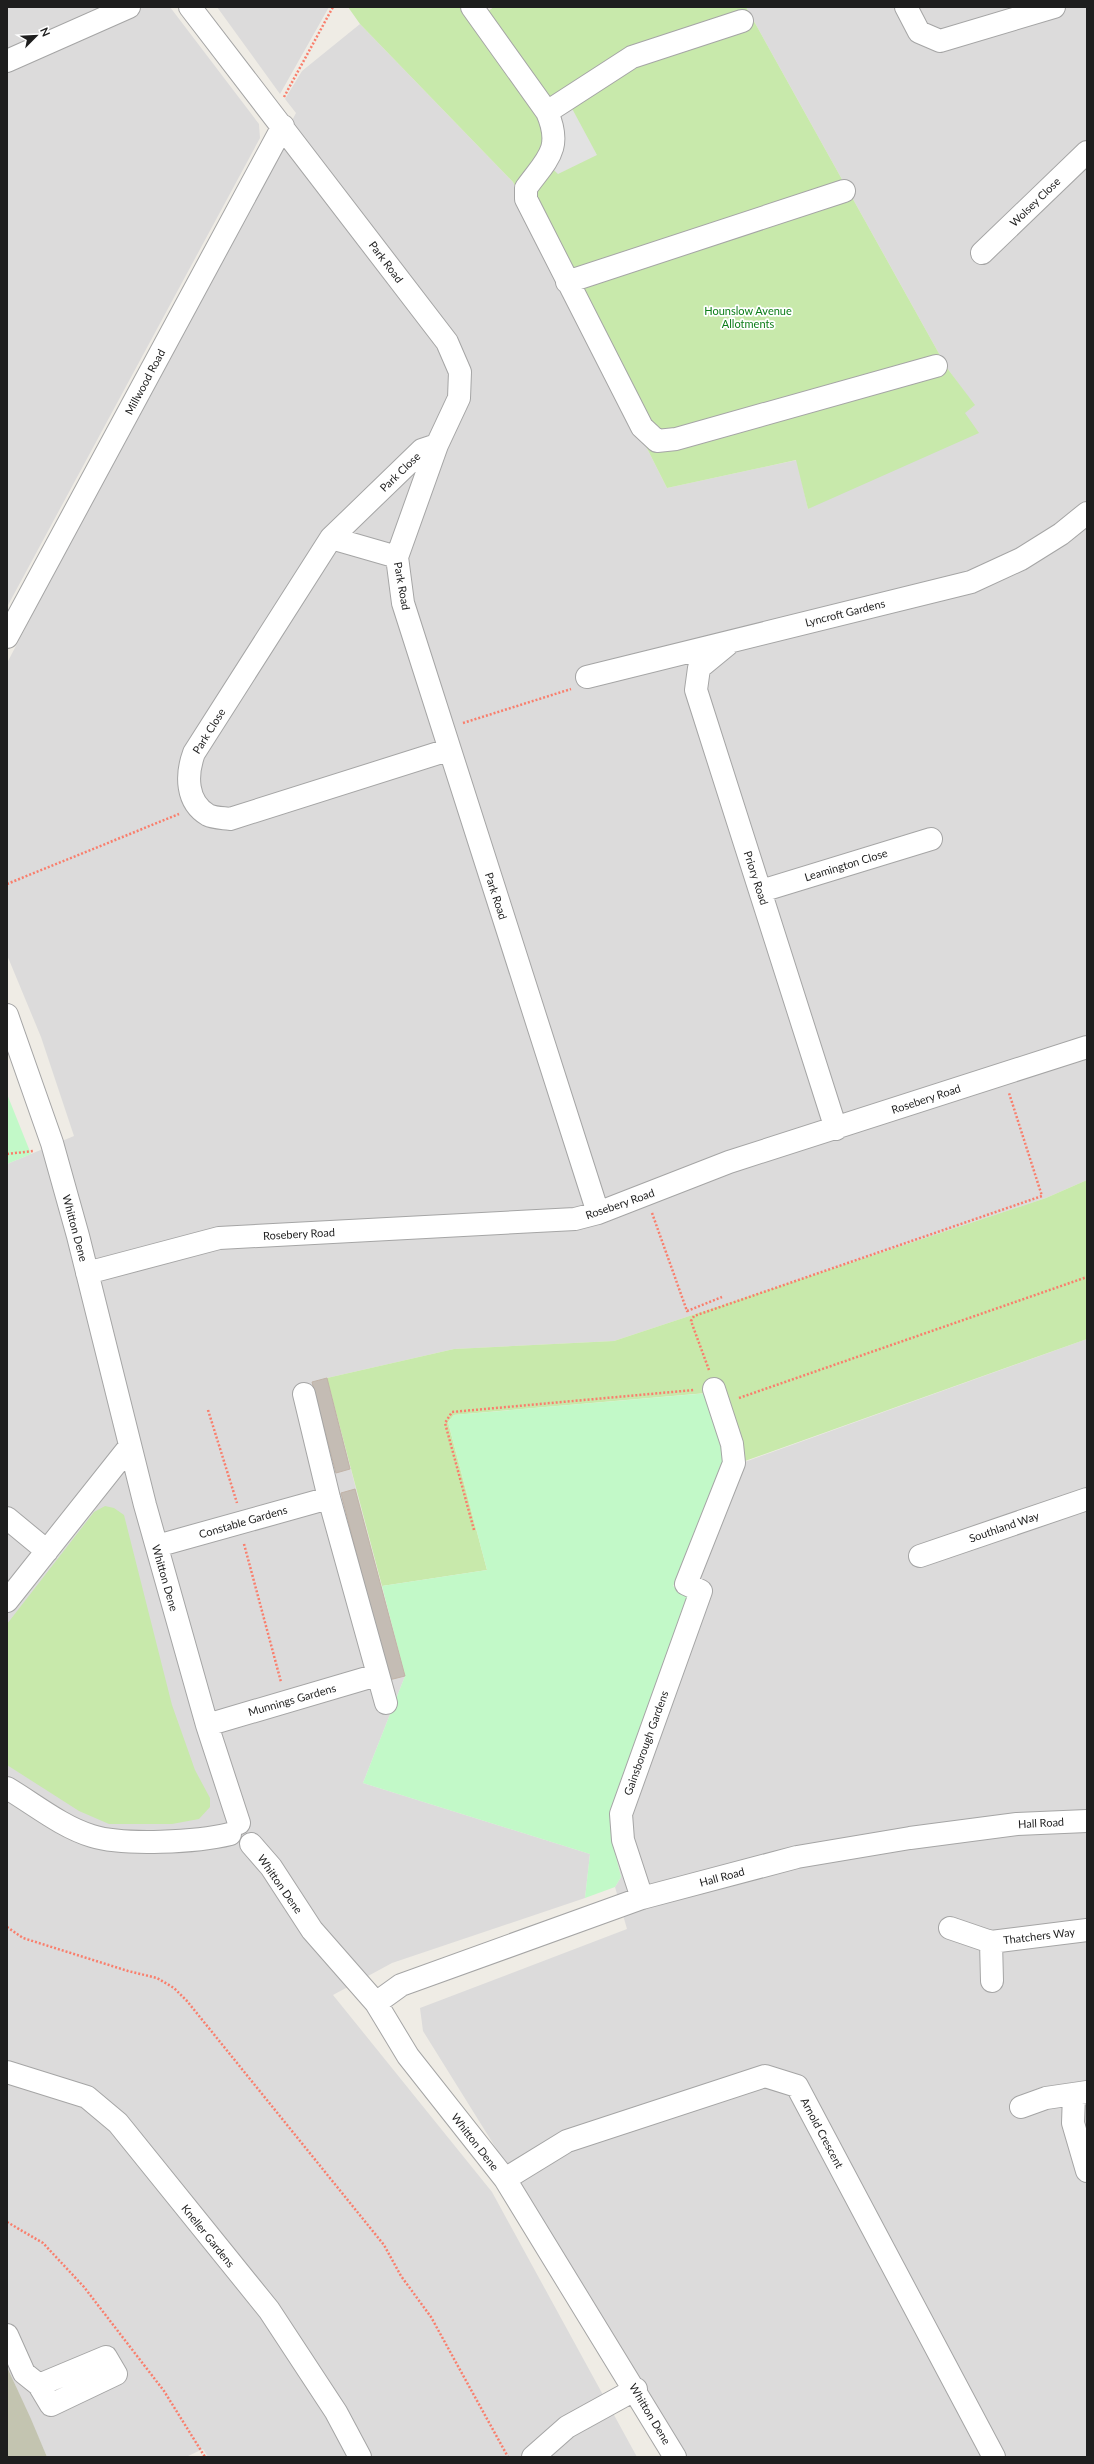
<svg xmlns="http://www.w3.org/2000/svg" width="1094" height="2464" font-family="Lato,sans-serif">
<rect width="100%" height="100%" fill="#efece5"/>
<path fill="#dcdbdb" d="M7 7H170L259 124 260 138 7 607Z
M217 7H329L280 94Z
M746 7H1087V1180L1046 1198 614 1341 454 1349 327 1378 405 1676 363 1783 590 1854 585 1898 392 1963 333 1995 492 2192 637 2457H208L203 2449 186 2457H47L7 2367V1164L74 1136 41 1037 7 955V663L296 113 285 99 302 71 360 24 513 182 667 488 797 460 808 509 974 405 947 368Z
M1087 1339V2457H688L423 2031 420 2008 627 1929 615 1887 621 1877 612 1840 610 1811 739 1464Z"/>
<path fill="#c3c4b0" d="M7 2367 31 2419 47 2457H7Z"/>
<path fill="#c8e9ab" d="M348 7H480L485 13 494 7H746L947 368 975 405 965 413 979 433 808 509 796 460 667 488 513 182 360 24Z
M1087 1180V1339L745 1461 718 1392 454 1415 448 1422 487 1570 382 1586 327 1378 454 1349 614 1341 1046 1198Z
M105 1506 114 1508 124 1515 172 1705 195 1770 210 1798V1807L199 1819 172 1824H109L79 1811 7 1765V1624L94 1512Z"/>
<path fill="#c2f9c8" d="M7 1094 31 1154 7 1164Z
M709 1393 728 1449 695 1548 673 1586 690 1594 610 1811 612 1840 621 1877 615 1887 585 1898 590 1854 363 1783 405 1676 382 1586 487 1570 448 1422 454 1415Z"/>
<path fill="#e2e2e2" d="M568 101 597 155 558 174 545 162 554 127Z"/>
<path fill="#c4bcb4" stroke="#c1b3a7" d="M327 1378 350 1469 336 1473 312 1382Z
M355 1489 405 1676 389 1680 341 1493Z"/>
<g fill="none" stroke-linecap="round" stroke-linejoin="round">
<g stroke="#a5a5a5" stroke-width="24">
<path id="minor" d="M190 7 447 342 460 372 459 398 437 445 397 557 403 603 598 1213
M472 7 547 112C563 149 547 159 526 188V199L642 427 657 441 676 439 936 366
M906 7 919 32 940 41 1054 7
M7 61 129 7
M547 112 632 57 742 21
M982 253 1087 152
M567 282 844 191
M331 538 422 450 437 445
M397 557 331 538 194 753C186 775 186 802 208 815 214 818 224 818 230 819L448 750
M7 637 283 126
M727 645 699 668 696 690 836 1129
M587 677 971 582 1021 559 1061 534 1087 513
M761 891 931 839
M7 1015 52 1143 78 1236 145 1505 207 1725 239 1823
M87 1273 219 1238 575 1219 598 1213 729 1162 1087 1047
M304 1394 329 1498 386 1703
M7 1518 47 1551
M157 1546 329 1498
M920 1556 1087 1499
M7 1601 130 1446
M207 1725 377 1675
M7 1788C34 1804 62 1827 92 1836 124 1846 198 1842 230 1834
M251 1844 271 1867 312 1930 376 2003 408 2056 505 2179 675 2457
M642 1898 623 1840 621 1814 701 1591 686 1584 734 1463 732 1444 714 1389
M950 1928 991 1942 992 1981
M991 1942 1087 1930
M376 2003 401 1985 642 1898 797 1857 910 1838 1017 1824 1087 1821
M7 2072 87 2097 118 2123 269 2310 336 2412 360 2457
M1074 2095 1073 2123 1087 2171
M1021 2107 1046 2098 1087 2092
M505 2179 567 2141 765 2076 797 2086 994 2457
M7 2335 24 2373 39 2385 51 2405 116 2374 106 2357 39 2385
M533 2457 567 2427 636 2389"/>
</g>
<path stroke="#f97e6c" stroke-width="2.5" stroke-dasharray="2 2" stroke-linecap="butt" d="M284 97 333 7
M463 723 571 689
M7 884 179 814
M7 1154 33 1151
M652 1213 687 1311 722 1297
M709 1370 691 1321 694 1316 1042 1196 1009 1093
M739 1398 1087 1277
M208 1410 237 1503
M474 1530 445 1423 452 1412 694 1390
M244 1544 281 1682
M7 1927 23 1938 128 1971 157 1978 174 1988 187 2001 384 2245 401 2276 431 2317 508 2457
M7 2222 43 2243 84 2287 164 2391 205 2457"/>
<use href="#minor" stroke="#fff" stroke-width="22"/>
</g>
<g text-anchor="middle" stroke-width="3.5" stroke-linejoin="round" paint-order="stroke">
<g font-size="11" fill="#1e1e1e" stroke="#fff">
<text transform="translate(1035 202) rotate(-44)" y="4">Wolsey Close</text>
<text transform="translate(386 262) rotate(53)" y="4">Park Road</text>
<text transform="translate(145 382) rotate(-62)" y="4">Millwood Road</text>
<text transform="translate(400 472) rotate(-44)" y="4">Park Close</text>
<text transform="translate(402 586) rotate(80)" y="4">Park Road</text>
<text transform="translate(845 613) rotate(-14)" y="4">Lyncroft Gardens</text>
<text transform="translate(209 731) rotate(-58)" y="4">Park Close</text>
<text transform="translate(846 865) rotate(-17)" y="4">Leamington Close</text>
<text transform="translate(756 878) rotate(72)" y="4">Priory Road</text>
<text transform="translate(496 896) rotate(72)" y="4">Park Road</text>
<text transform="translate(926 1099) rotate(-18)" y="4">Rosebery Road</text>
<text transform="translate(620 1204) rotate(-19)" y="4">Rosebery Road</text>
<text transform="translate(75 1228) rotate(75)" y="4">Whitton Dene</text>
<text transform="translate(299 1234) rotate(-3)" y="4">Rosebery Road</text>
<text transform="translate(243 1522) rotate(-16)" y="4">Constable Gardens</text>
<text transform="translate(1004 1527) rotate(-19)" y="4">Southland Way</text>
<text transform="translate(165 1578) rotate(74)" y="4">Whitton Dene</text>
<text transform="translate(292 1700) rotate(-16)" y="4">Munnings Gardens</text>
<text transform="translate(646 1743) rotate(-70)" y="4">Gainsborough Gardens</text>
<text transform="translate(1041 1823) rotate(-3)" y="4">Hall Road</text>
<text transform="translate(722 1877) rotate(-15)" y="4">Hall Road</text>
<text transform="translate(280 1884) rotate(55)" y="4">Whitton Dene</text>
<text transform="translate(1039 1936) rotate(-7)" y="4">Thatchers Way</text>
<text transform="translate(822 2133) rotate(62)" y="4">Arnold Crescent</text>
<text transform="translate(475 2142) rotate(52)" y="4">Whitton Dene</text>
<text transform="translate(208 2236) rotate(51)" y="4">Kneller Gardens</text>
<text transform="translate(650 2414) rotate(59)" y="4">Whitton Dene</text>
</g>
<g font-size="11" fill="#0c7d18" stroke="#fff">
<text x="748" y="315">Hounslow Avenue<tspan x="748" dy="13">Allotments</tspan></text>
</g>
</g>
<rect width="1094" height="2464" fill="none" stroke="#1e1e1e" stroke-width="16"/>
<g transform="translate(36 36) rotate(66)" stroke="#ffffff" stroke-width="3" paint-order="stroke">
<path d="M0-3L7 15L0 10L-7 15Z" fill="#1e1e1e"/>
<text y="-6" font-size="11" font-weight="bold" text-anchor="middle" fill="#1e1e1e">N</text>
</g>
</svg>
